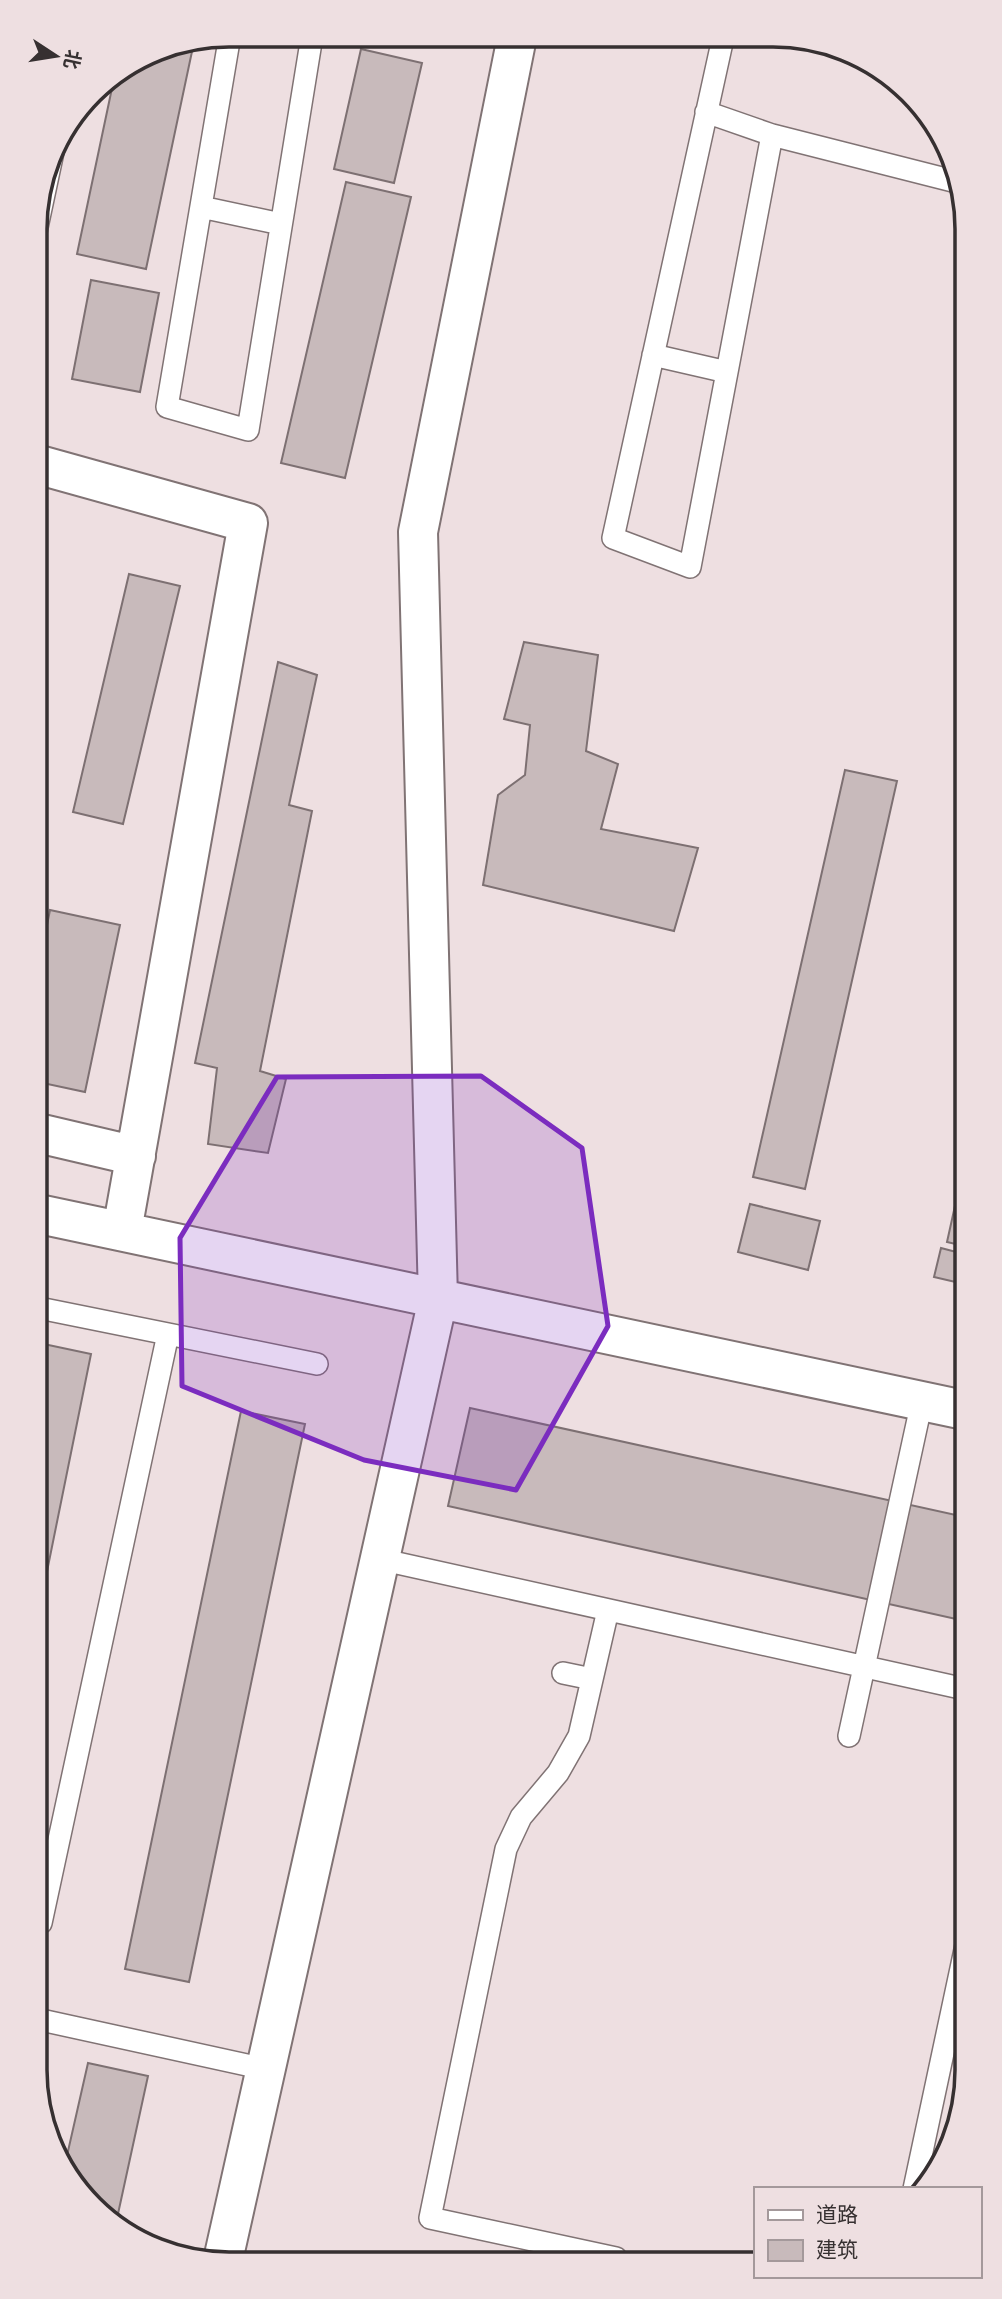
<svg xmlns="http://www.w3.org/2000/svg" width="1002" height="2299" font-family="Roboto,'Noto Sans SC',sans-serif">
<rect width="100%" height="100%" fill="#eedfe1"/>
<path fill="#c8babb" stroke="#7d7072" stroke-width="2" d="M194 42 146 269 77 254 115 74 155 50Z
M361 49 422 63 394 183 334 169Z
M346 182 411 197 345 478 281 463Z
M91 280 159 293 140 392 72 379Z
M129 574 180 586 123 824 73 812Z
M524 642 598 655 586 751 618 764 601 829 698 848 674 931 483 885 498 795 525 775 530 725 504 719Z
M278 662 317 675 289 805 312 811 260 1071 286 1079 268 1153 208 1144 217 1068 195 1063Z
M845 770 897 781 805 1189 753 1177Z
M50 910 120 925 85 1092 38 1082V970Z
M964 1165V1246L947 1242Z
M750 1204 820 1221 808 1270 738 1252Z
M941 1248 964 1254V1284L934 1277Z
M39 1343 91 1354 40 1606Z
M470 1408 965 1517V1621L448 1506Z
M241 1411 305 1424 189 1982 125 1969Z
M88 2063 148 2076 116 2223 101 2216 66 2160Z"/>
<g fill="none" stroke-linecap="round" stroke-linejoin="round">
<g stroke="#807374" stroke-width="24">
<path id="service" d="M230 35 167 407 248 430 312 36
M706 112 772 135 690 567 613 538 723 38
M772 135 961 183
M201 207 281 224
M36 232 53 152
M653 355 727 372
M39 1308 317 1364
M379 1559 965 1689
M608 1610 579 1736 558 1773 521 1817 506 1849 430 2218 616 2258
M563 1673 592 1679
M849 1736 922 1401
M41 1923 168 1334
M41 2020 265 2069
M914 2189 966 1945"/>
</g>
<g stroke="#807374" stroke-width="42">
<path id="minor" d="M36 464 248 523 122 1231
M38 1133 136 1156
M39 1214 964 1410
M223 2260 438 1299 418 532 517 37"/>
</g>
<use href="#service" stroke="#fff" stroke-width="21"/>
<use href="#minor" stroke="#fff" stroke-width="38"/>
</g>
<path fill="#7b2cbf" fill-opacity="0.2" stroke="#7b2cbf" stroke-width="5" stroke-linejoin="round" d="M481 1076 582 1148 608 1326 516 1490 364 1460 182 1386 180 1238 277 1077Z"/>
<path d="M0 0H1002V2299H0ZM229 47H773A182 182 0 0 1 955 229V2070A182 182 0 0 1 773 2252H229A182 182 0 0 1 47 2070V229A182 182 0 0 1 229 47Z" fill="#eedfe1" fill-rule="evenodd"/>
<path fill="none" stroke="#363031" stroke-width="3.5" d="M229 47H773A182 182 0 0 1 955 229V2070A182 182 0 0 1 773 2252H229A182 182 0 0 1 47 2070V229A182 182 0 0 1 229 47Z"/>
<rect x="754" y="2187" width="228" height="91" fill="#eedfe1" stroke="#a4999b" stroke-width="2"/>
<rect x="768" y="2210" width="35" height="10" fill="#ffffff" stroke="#a4999b" stroke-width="2"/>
<text x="816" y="2222" font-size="21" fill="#363031">道路</text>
<rect x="768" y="2240" width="35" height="21" fill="#c8babb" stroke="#a4999b" stroke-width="2"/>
<text x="816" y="2257" font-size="21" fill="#363031">建筑</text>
<g transform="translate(56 56) rotate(102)" stroke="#eedfe1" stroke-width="5" paint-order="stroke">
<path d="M0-5L12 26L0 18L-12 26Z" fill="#363031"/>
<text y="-10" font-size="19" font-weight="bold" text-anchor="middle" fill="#363031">北</text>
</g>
</svg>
